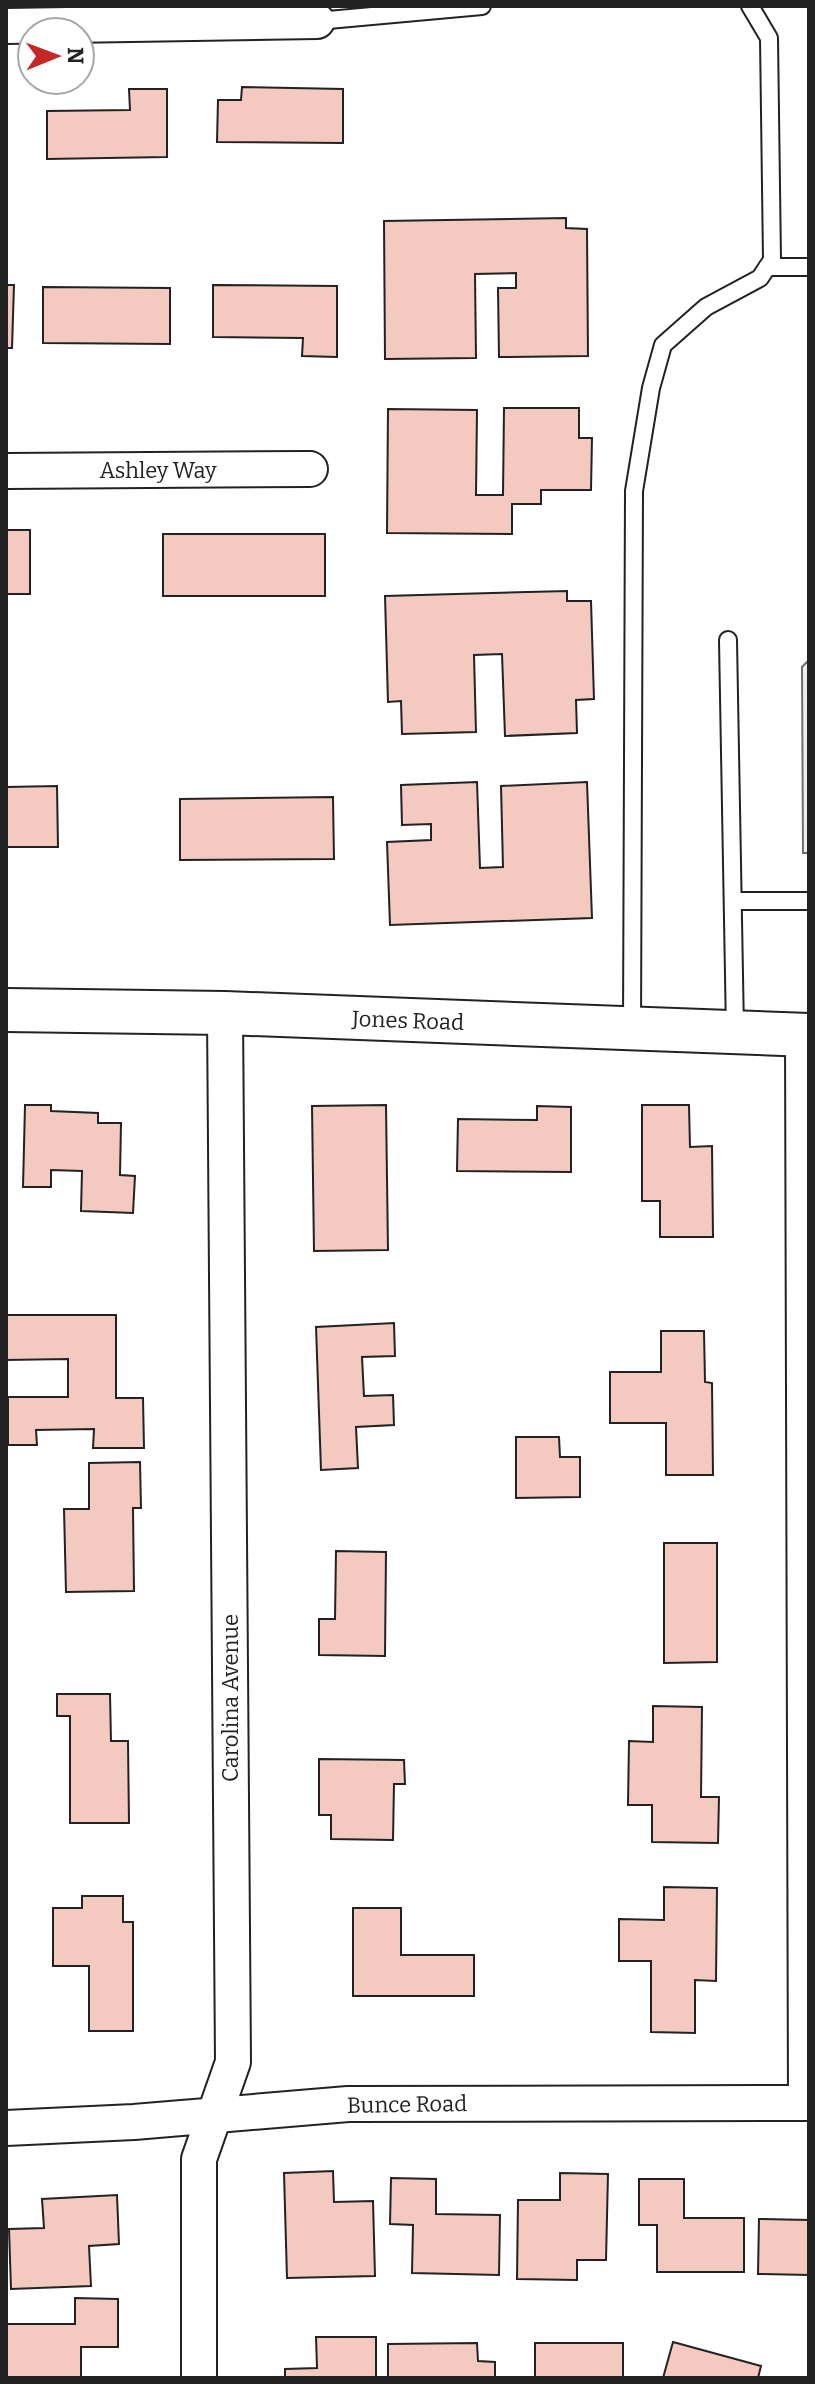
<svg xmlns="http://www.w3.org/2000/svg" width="815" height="2384" font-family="Bitter,serif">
<rect width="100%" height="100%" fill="#fff"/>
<path fill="#eee" stroke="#6f6f6f" stroke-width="2" d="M809 660V853H803L802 667Z"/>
<path fill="#f3c9c0" stroke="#222" stroke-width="2" d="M242 87 343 89V143L217 142 218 100H241Z
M129 89H167V157L47 159V111L130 110Z
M566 218V228L587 229 588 356 499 357 498 288H516V273L475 274 476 358 385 359 384 221Z
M6 285H14L12 348H6Z
M213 285 337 286V357L302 356 303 338 213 337Z
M43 287 170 288V344L43 343Z
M504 408H579V438H592L591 490H541V504H512V534L387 533 388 409 477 410 476 495H503Z
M6 530H30V594H6Z
M163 534H325V596H163Z
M567 591V601H591L594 699 576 700 577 733 505 736 502 654 474 655 476 732 402 734 401 701 388 702 385 596Z
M477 782 480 868 503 867 501 786 587 782 592 918 390 925 387 842 431 840V824L402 825 401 785Z
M57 786 58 847H6V787Z
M333 797 334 859 180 860V799Z
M25 1105H51V1111L98 1113V1123H121L120 1175 135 1176 133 1213 81 1211 82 1171 51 1170V1187H23Z
M386 1105 388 1250 314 1251 312 1106Z
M642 1105H689L690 1147 712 1146 713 1237H660V1201H642Z
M537 1106 571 1107V1172L457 1171 458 1119 537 1120Z
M6 1315H116V1398H143L144 1448H93L94 1429 36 1430 37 1445H8V1397H68V1359L6 1360Z
M394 1323 395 1356 362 1357 364 1396 393 1395 394 1425 356 1427 358 1468 321 1470 316 1327Z
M661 1331H704L705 1382 712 1383 713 1475H666V1423H610V1372H661Z
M516 1437H559L560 1457H580V1497L516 1498Z
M140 1462 141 1508H133L134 1591 66 1592 64 1509H89V1463Z
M664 1543H717V1662L664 1663Z
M336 1551 386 1552 385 1656 319 1655V1619H335Z
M57 1694H110L111 1741H128L129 1823H70V1716H57Z
M653 1706 702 1707 701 1797H719L718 1843 652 1842V1805H628L629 1741 653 1742Z
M319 1759 404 1760 405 1784H394L393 1840 331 1839V1815H319Z
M664 1887 717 1888 716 1981 695 1980V2033L651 2032V1961H619V1919L664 1920Z
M82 1896H123V1922H133V2031H89V1966H53V1908H82Z
M353 1908H401V1955H474V1996H353Z
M333 2171 334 2202 373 2201 375 2276 287 2278 284 2173Z
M560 2173 608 2174 606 2260H577V2280L517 2279 518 2200H560Z
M391 2178 436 2179V2214L500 2215 499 2275 412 2273 413 2225 390 2224Z
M639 2179H684V2218H744V2272H657V2225H639Z
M117 2195 119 2244 89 2246 91 2286 11 2289 9 2229 44 2228 42 2199Z
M759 2219 809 2220V2275L758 2274Z
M75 2298 118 2299V2347H81V2378H7V2324H75Z
M316 2337H376V2378H285V2369L317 2368Z
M673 2342 761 2366 758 2378H663Z
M477 2343 478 2361 495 2362V2378H388V2344Z
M535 2343H623V2378H535Z"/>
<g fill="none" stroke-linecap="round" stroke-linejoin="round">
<g stroke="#222" stroke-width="20">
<path id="service" d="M317 21 482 6
M767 267H809
M728 640 735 1031
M733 901H809
M632 1028 634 491 651 388 663 345 706 307 760 278 772 260 769 38 750 6"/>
</g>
<g stroke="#222" stroke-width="38">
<path id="minor" d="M6 26 317 21
M6 471 310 469
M803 1035 806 2103
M6 2128 134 2122 348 2104 809 2103
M199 2378V2159L233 2062 225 1013"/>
</g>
<g stroke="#222" stroke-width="46">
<path id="tertiary" d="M6 1010 225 1013 809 1035"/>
</g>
<use href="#service" stroke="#fff" stroke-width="16"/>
<use href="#minor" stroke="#fff" stroke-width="34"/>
<use href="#tertiary" stroke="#fff" stroke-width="42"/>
</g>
<g text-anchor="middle" stroke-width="6" stroke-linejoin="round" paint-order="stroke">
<g font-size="22" fill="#222" stroke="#fff">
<text x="158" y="478">Ashley Way</text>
<text transform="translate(408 1020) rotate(2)" y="8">Jones Road</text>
<text transform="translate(230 1698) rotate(-90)" y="8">Carolina Avenue</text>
<text transform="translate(407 2104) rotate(-1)" y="8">Bunce Road</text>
</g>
</g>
<rect width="815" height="2384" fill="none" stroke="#222222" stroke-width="16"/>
<g transform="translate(56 56) rotate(89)"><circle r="38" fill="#ffffff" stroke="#a7a7a7" stroke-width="2"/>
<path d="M0-6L14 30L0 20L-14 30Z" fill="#c62828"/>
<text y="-12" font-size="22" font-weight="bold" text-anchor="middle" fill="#222222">N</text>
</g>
</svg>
